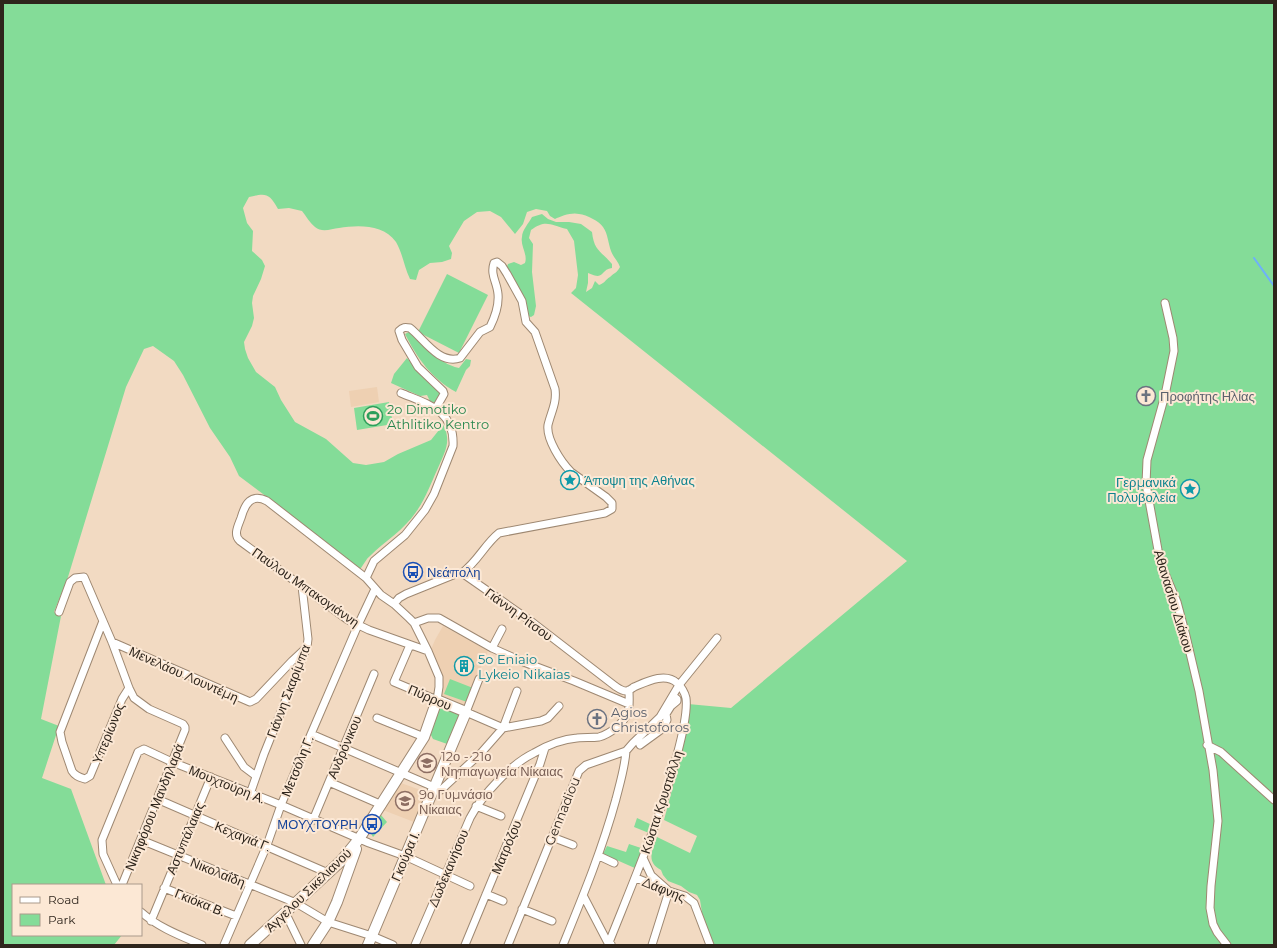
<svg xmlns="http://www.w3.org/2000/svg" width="1277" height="948" font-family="Montserrat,sans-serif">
<rect width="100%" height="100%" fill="#f2dac2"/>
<path fill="#eed0b2" d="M377 387 379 402 351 407 349 391Z
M443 626 488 651 464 705 441 695 430 652 435 640Z
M401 783 426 792 414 822 383 810Z"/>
<path fill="#84dc98" d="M3 3H1274V945H712L705 932 700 900 697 895 689 892 681 886 668 881 663 875 661 870C645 862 653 849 657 837L690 853 697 836 664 820C675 781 683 744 688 704L731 708 907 561 571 293 576 288 578 275 574 241 567 229C550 225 546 219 531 230L529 238 533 244 532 272 536 306 534 315 531 317 528 316 505 271 508 264 514 262 521 265 525 263C528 254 520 246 522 237 522 230 529 223 532 217L542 214 548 219 556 222H569L581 224 592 232C594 251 601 251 612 264V268C599 270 606 281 588 273V283L586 292 592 288 595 281 599 285C605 283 605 280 610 277 615 272 616 274 620 267 618 261 613 257 611 251 608 243 608 234 603 227 599 221 587 215 579 214 572 212 561 216 555 219L550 216 547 211 536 209 527 212 523 224 515 234 501 217 490 211 477 212 464 221 449 246 452 253 451 259 442 262 430 263 419 270 416 280 410 279C404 267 403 254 396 242 383 224 358 225 339 228 331 229 322 233 315 227 310 223 306 216 302 211L289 208 278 209C269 193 266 193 249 197L243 208 247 223 253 231 252 251 262 260 265 266 261 279 253 296 252 303 254 318 252 326 244 342 245 349 248 358 256 372 275 387 281 400 295 422 326 439 353 463 366 465 384 462 398 454 431 440 439 430 440 420C453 438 446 450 438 468 431 483 426 498 416 512 404 530 385 541 370 556 366 559 364 564 361 568H357L267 497 239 476 230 457 210 428 183 375 174 361 153 346 144 349 126 387 68 577 54 612 61 616 41 719 59 726 42 778 71 789 106 885H13V935H122L114 945H3Z
M447 274 488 295 459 353 418 332Z
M409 332C425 345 437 363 459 368L466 359 471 360 470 366 466 370 456 392C432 379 417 358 405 334Z
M407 358 418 371 442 392 435 403 430 401 427 395 420 396 391 383 394 374Z
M389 402 393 424 357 430 354 408Z
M450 679 473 688 467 702 444 694Z
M442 702 463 712 450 745 433 739 430 733Z
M381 815 387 822 373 837 370 832Z
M637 818 652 825 649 833 634 827Z
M629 844 644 849 637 869 603 854 607 846 626 852Z"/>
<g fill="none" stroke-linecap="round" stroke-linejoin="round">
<path stroke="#6eb0fa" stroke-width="2" d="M1254 258 1274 286"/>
<g stroke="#9e8872" stroke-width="9">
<path id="street" d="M1165 303 1173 338 1174 351 1165 395 1147 460 1146 484 1158 550 1161 564 1177 602 1186 636 1199 691 1213 770 1218 821 1211 886 1210 908 1213 924 1217 932 1227 945
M436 408 444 394 443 391 418 367 402 340 399 331C403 327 405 327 410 328 424 339 439 365 460 358L480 332 490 327C495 317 499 305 498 294 497 282 490 275 494 263L497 262 502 266 507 274 522 301 526 322 535 332 555 389C557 403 551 412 548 425 546 439 561 462 571 472L606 497 612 503V509L605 513 499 533C485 544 478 561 462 573
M366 578 374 561 405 535 425 510 434 494 453 446C455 410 427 404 401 393
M394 604 399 598 406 594 458 573H462L532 622 615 686C618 688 622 691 626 691 629 691 631 689 634 687 646 682 665 672 677 683 681 686 685 693 686 698 688 713 681 740 677 755 660 820 633 882 608 945
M59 612 70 582 75 578 84 577 112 642 129 688 134 698 149 709 183 724 185 727V730L122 885
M103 621 60 732 62 742 72 771C75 776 79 777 85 779L90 776 122 699 129 688
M414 623 428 618H439L492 648 521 661 574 681 629 704
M112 642 250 702 256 699 292 661 307 647
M410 645 394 682 437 700 439 687V677L428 651 414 623 409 618 394 604 381 595 366 578 267 501C251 493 245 504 241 518 238 526 233 535 240 541L348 620 369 630 428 651
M492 648 502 629
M479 679 466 712 503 728 541 721 548 718 559 706
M377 718 424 737
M311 734 441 790 456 776
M225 738 244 767 256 776
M640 745 662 729 667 720 666 714 671 706 677 701V699L673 696
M1207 745 1221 752 1274 800
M442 768 456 776 481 753 503 728 517 691
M329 782 382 805
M250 794 264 754 307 647 308 639 302 586
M157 799 328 873
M476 806 501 816
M313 820 374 674
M552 837 573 845
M141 840 296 903 328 922 372 936 393 945
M599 856 614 863
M643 858 651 875 669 891 652 945
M636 878 669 891 685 896 694 903 710 945
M117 885 103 854 102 840 138 752 144 749 172 762 281 805 369 843 405 856 470 886
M164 888 236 916
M486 894 503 901
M584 897 608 943 611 944
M522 909 552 921
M141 912C159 928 181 936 202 945
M285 912 301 945
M151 921 211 777
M224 945 267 845 281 805 311 734 358 625 375 589
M415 945 470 818C482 795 511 764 534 753 546 746 563 739 577 738 584 737 591 738 599 737 610 734 624 723 628 712 630 705 629 697 629 690
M465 945 540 764 545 748
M508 945 579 771 586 765 626 751 633 743 660 717 679 685 717 638
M563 945C583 896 602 850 616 799 620 783 625 767 626 751"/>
</g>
<g stroke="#9e8872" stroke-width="12">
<path id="secondary" d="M250 945 341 861 359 839 424 737 437 700 466 712 368 945
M313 945 328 922 337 902 356 849"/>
</g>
<use href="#street" stroke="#fff" stroke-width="7"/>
<use href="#secondary" stroke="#fff" stroke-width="10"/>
</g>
<defs>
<g id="church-ring" transform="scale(1)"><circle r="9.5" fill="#fce8d5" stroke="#6b7280" stroke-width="1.5"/><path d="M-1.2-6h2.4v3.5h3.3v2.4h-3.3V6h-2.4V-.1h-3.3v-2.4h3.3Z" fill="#6b7280"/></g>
<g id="stadium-ring" transform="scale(1)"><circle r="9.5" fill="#fce8d5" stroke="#2e9e5b" stroke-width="1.5"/><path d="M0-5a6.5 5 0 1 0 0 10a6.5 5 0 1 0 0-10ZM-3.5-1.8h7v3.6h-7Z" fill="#2e9e5b"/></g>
<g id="sight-ring" transform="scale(1)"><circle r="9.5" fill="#fce8d5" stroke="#0f9aa8" stroke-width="1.5"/><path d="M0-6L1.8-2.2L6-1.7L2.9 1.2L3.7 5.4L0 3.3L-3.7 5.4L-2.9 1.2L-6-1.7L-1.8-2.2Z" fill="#0f9aa8"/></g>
<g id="bus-ring" transform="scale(1)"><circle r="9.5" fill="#fce8d5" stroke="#1a4fb4" stroke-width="1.5"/><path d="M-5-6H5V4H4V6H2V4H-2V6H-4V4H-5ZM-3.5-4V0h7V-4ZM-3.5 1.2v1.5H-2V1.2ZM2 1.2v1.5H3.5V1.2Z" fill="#1a4fb4"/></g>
<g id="building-ring" transform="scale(1)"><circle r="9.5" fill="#fce8d5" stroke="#0f9aa8" stroke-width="1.5"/><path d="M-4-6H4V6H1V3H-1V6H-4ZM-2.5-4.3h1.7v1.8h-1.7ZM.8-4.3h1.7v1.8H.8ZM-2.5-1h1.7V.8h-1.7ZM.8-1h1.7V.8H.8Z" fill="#0f9aa8"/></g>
<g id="school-ring" transform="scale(1)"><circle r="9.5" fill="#fce8d5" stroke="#8d6e63" stroke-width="1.5"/><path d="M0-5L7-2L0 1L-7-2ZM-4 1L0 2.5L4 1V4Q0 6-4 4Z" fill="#8d6e63"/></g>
</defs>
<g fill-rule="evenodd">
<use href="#church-ring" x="1146" y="396"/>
<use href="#stadium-ring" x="373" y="416"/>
<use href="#sight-ring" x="570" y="480"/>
<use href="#sight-ring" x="1190" y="489"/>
<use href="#bus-ring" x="413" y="572"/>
<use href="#building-ring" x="464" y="666"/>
<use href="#church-ring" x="597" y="719"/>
<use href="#school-ring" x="427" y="763"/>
<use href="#school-ring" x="405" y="801"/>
<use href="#bus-ring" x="372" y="824"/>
</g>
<g text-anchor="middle" stroke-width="4" stroke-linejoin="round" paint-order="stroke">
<g font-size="13" fill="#5b616d" stroke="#fce8d5" text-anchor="start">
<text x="1160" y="401">Προφήτης Ηλίας</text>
<text x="611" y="717">Agios<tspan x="611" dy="15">Christoforos</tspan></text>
</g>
<g font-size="13" fill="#27864d" stroke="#fce8d5" text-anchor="start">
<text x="387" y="414">2o Dimotiko<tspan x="387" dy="15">Athlitiko Kentro</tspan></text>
</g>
<g font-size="13" fill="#0d838f" stroke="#fce8d5" text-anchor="start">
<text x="584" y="485">Άποψη της Αθήνας</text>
<text x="1176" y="487" text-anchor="end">Γερμανικά<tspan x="1176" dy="15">Πολυβολεία</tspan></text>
<text x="478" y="664">5o Eniaio<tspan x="478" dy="15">Lykeio Nikaias</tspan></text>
</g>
<g font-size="13" fill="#164399" stroke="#fce8d5" text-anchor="start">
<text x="427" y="577">Νεάπολη</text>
<text x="358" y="829" text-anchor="end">ΜΟΥΧΤΟΥΡΗ</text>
</g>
<g font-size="13" fill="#2e251c" stroke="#fce8d5">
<text transform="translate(306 587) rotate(35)" y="5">Παύλου Μπακογιάννη</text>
<text transform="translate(1174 601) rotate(73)" y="5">Αθανασίου Διάκου</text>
<text transform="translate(519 614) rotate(36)" y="5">Γιάννη Ρίτσου</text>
<text transform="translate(184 674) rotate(24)" y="5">Μενελάου Λουντέμη</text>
<text transform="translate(288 691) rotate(-69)" y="5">Γιάννη Σκαρίμπα</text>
<text transform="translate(430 697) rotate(23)" y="5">Πύρρου</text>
<text transform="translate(108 733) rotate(-68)" y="5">Υπερίωνος</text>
<text transform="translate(344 747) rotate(-67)" y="5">Ανδρόνικου</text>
<text transform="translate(297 766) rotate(-68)" y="5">Μετσόλη Γ.</text>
<text transform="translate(227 784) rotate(22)" y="5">Μουχτούρη Α.</text>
<text transform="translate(661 802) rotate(-72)" y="5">Κώστα Κρυστάλλη</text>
<text transform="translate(154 807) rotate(-68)" y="5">Νικηφόρου Μανδηλαρά</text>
<text transform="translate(562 811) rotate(-68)" y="5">Gennadiou</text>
<text transform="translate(243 836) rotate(22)" y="5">Κεχαγιά Γ.</text>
<text transform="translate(185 838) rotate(-67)" y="5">Αστυπάλαιας</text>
<text transform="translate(506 847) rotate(-67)" y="5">Ματρόζου</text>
<text transform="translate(405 856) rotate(-67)" y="5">Γκούρα Ι.</text>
<text transform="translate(448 868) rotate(-67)" y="5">Δωδεκανήσου</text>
<text transform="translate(218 872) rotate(22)" y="5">Νικολαΐδη</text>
<text transform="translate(664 889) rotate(22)" y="5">Δάφνης</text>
<text transform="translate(308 890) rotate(-44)" y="5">Άγγελου Σικελιανού</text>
<text transform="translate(200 902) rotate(22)" y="5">Γκιόκα Β.</text>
</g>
<g font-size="13" fill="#785e54" stroke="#fce8d5" text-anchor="start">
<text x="441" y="761">12ο - 21ο<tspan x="441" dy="15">Νηπιαγωγεία Νίκαιας</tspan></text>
<text x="419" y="799">9ο Γυμνάσιο<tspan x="419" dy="15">Νίκαιας</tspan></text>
</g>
</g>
<rect width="1277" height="948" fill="none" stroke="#2e251c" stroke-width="8"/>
<rect x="12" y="884" width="130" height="52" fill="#fce8d5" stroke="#aa9a8b"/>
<rect x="20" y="897" width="20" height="6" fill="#ffffff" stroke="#aa9a8b"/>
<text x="48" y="904" font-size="12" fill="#2e251c">Road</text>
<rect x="20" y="914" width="20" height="12" fill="#84dc98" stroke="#aa9a8b"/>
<text x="48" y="924" font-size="12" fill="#2e251c">Park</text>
</svg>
